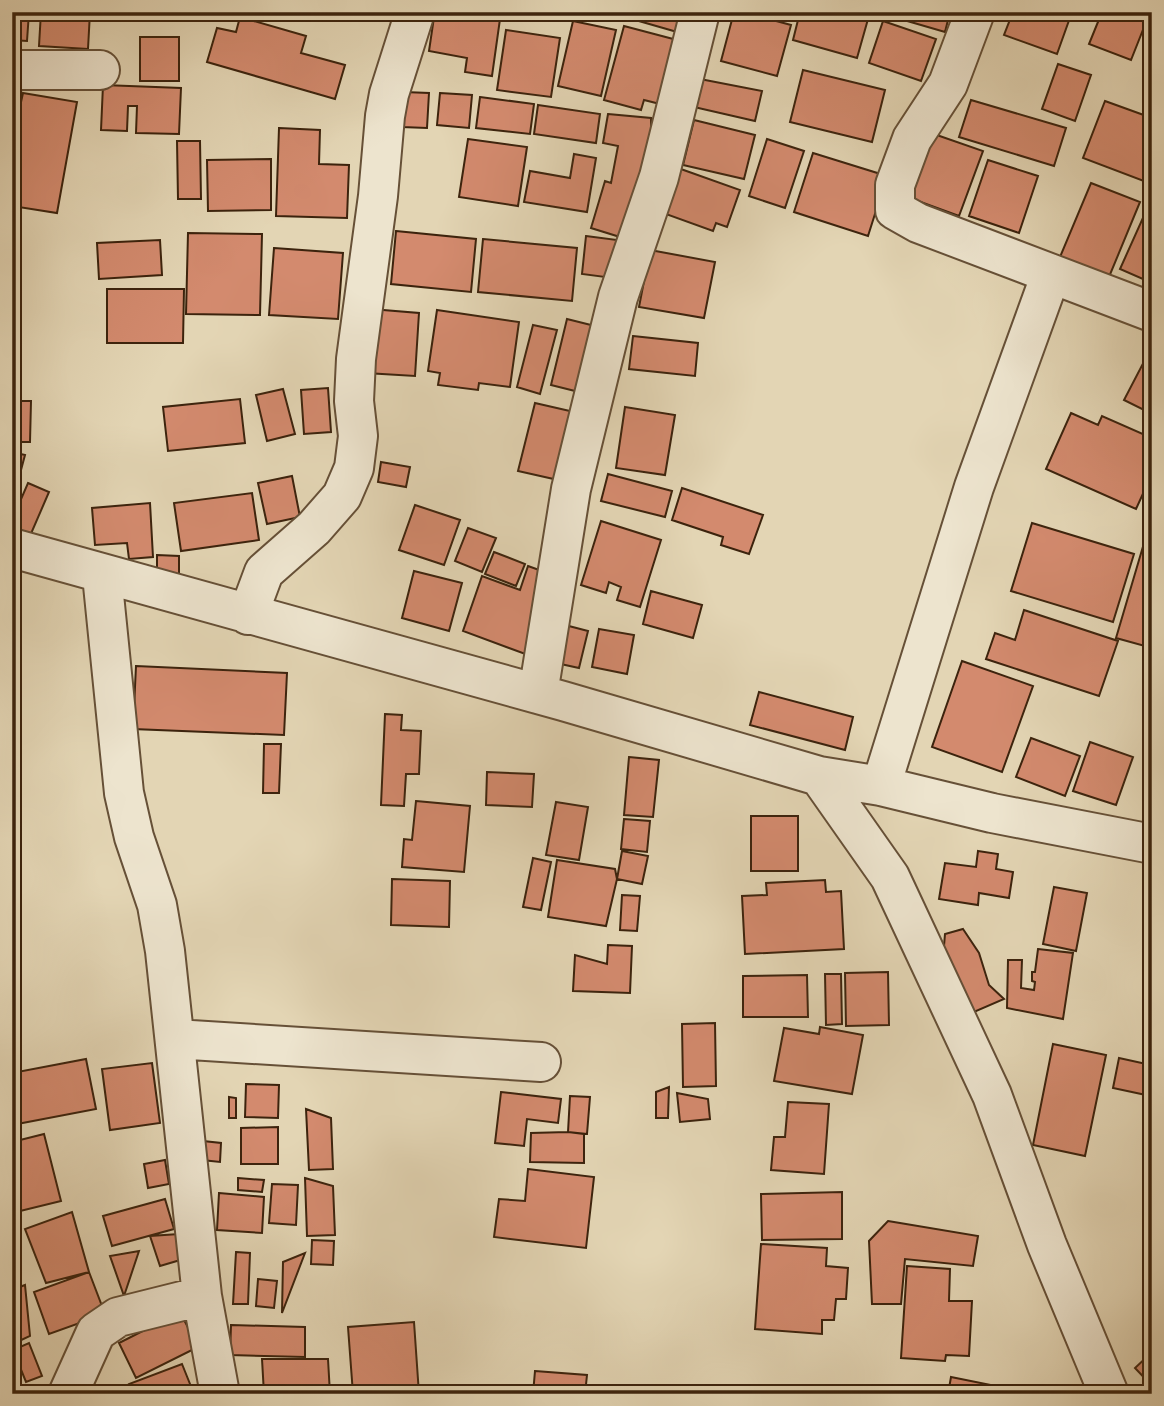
<svg xmlns="http://www.w3.org/2000/svg" width="1164" height="1406" font-family="'IM FELL English',serif">
<rect width="100%" height="100%" fill="#e3d5b4"/>
<filter id="stains"><feTurbulence type="fractalNoise" baseFrequency=".00286" numOctaves="4"/><feColorMatrix values="0 0 0 0 .2 0 0 0 0 .09 0 0 0 0 .02 0 0 0 .5 -.17"/></filter>
<radialGradient id="worn" r=".72"><stop offset=".6" stop-color="#630" stop-opacity="0"/><stop offset="1" stop-color="#630" stop-opacity=".3"/></radialGradient>
<path fill="#d38a6e" stroke="#3c230d" stroke-width="2" d="M12 12H29L27 41 12 40Z
M41 12H90L88 49 39 46Z
M466 12H501L492 76 465 72 467 58 429 51 434 17 464 21Z
M627 12H690L684 34 625 17Z
M734 12H743L791 25 777 76 721 61Z
M800 12H870L857 58 793 40Z
M891 12H950L945 32 890 16Z
M1013 12H1072L1057 54 1004 35Z
M1102 12H1150L1131 60 1089 44Z
M240 17 306 36 301 53 345 65 335 99 207 62 217 28 236 32Z
M573 21 616 30 601 96 558 86Z
M883 21 936 39 921 81 869 63Z
M624 26 677 40 660 104 644 100 641 110 604 100Z
M506 30 560 38 551 97 497 90Z
M140 37H179V81H140Z
M1058 64 1091 75 1075 121 1042 109Z
M803 70 885 90 872 142 790 122Z
M700 79 762 91 755 121 694 107Z
M103 85 181 88 179 134 136 133 137 106H128L127 131 101 130Z
M404 92 429 93 427 128 402 127Z
M23 93 77 102 57 213 12 206V143Z
M440 93 472 95 469 128 437 125Z
M480 97 534 104 530 134 476 128Z
M971 100 1066 128 1054 166 959 137Z
M1105 101 1152 118V175L1149 183 1083 158Z
M538 105 600 114 596 143 534 134Z
M608 114 651 118 652 190 620 237 591 228 605 181 611 183 618 146 603 143Z
M694 120 755 135 744 179 683 165Z
M279 128 320 130 319 164 349 165 347 218 276 216Z
M931 133 983 151 959 216 907 197Z
M468 139 527 147 518 206 459 197Z
M767 139 804 151 785 208 749 196Z
M177 141H200L201 199H178Z
M813 153 887 176 868 236 794 212Z
M574 154 596 158 587 212 524 202 530 171 570 178Z
M271 159V210L208 211 207 160Z
M988 160 1038 176 1019 233 969 216Z
M678 168 740 190 727 227 716 223 713 231 663 213Z
M1091 183 1140 202 1109 277 1060 257Z
M1151 200 1152 201V283L1120 269Z
M396 231 476 239 471 292 391 284Z
M188 233 262 234 260 315 186 314Z
M586 236 625 241 620 279 582 274Z
M483 239 577 248 572 301 478 292Z
M160 240 162 275 99 279 97 243Z
M274 248 343 253 338 319 269 315Z
M650 250 715 262 704 318 639 307Z
M107 289H184L183 343H107Z
M371 309 419 313 415 376 366 373Z
M437 310 519 322 510 387 479 383 478 390 438 385 440 373 428 371Z
M567 319 599 327 583 393 551 385Z
M533 325 557 330 540 394 517 387Z
M633 336 698 343 695 376 629 369Z
M1150 350 1152 351V414L1124 400Z
M328 388 331 432 304 434 301 390Z
M283 389 295 434 267 441 256 395Z
M240 399 245 443 168 451 163 407Z
M12 401H31L30 442H12Z
M535 403 583 414 567 482 518 471Z
M625 407 675 415 665 475 616 468Z
M1071 413 1098 425 1102 416 1152 438 1149 447 1152 448V474L1136 509 1046 469Z
M12 452 25 455 13 500H12Z
M381 462 410 467 406 487 378 482Z
M608 474 672 491 665 517 601 501Z
M292 476 300 517 267 524 258 483Z
M28 483 49 492 30 536 12 529V520Z
M682 488 763 515 749 554 721 545 723 537 672 520Z
M252 493 259 540 181 551 174 503Z
M150 503 153 557 129 559 127 543 95 545 92 508Z
M415 505 460 520 444 565 399 550Z
M1152 516V648L1116 638Z
M601 521 661 540 640 607 617 600 621 587 609 582 606 593 581 585Z
M1032 523 1134 554 1113 622 1011 591Z
M468 528 496 538 482 572 455 561Z
M494 552 525 564 516 586 485 574Z
M157 555 179 556V575H157Z
M528 566 556 576 528 655 463 631 482 576 520 590Z
M414 571 462 583 449 631 402 618Z
M651 591 702 605 693 638 643 624Z
M1024 610 1118 641 1099 696 986 659 995 633 1015 640Z
M565 625 588 631 579 668 556 663Z
M599 629 634 635 627 674 592 667Z
M962 661 1033 686 1002 772 932 747Z
M136 666 287 673 284 735 133 729Z
M759 692 853 717 845 750 750 725Z
M385 714 402 715 401 730 421 731 419 774H406L404 806 381 805Z
M1031 738 1080 756 1065 796 1016 777Z
M1090 742 1133 757 1116 805 1073 791Z
M264 744H281L279 793H263Z
M629 757 659 760 653 817 624 815Z
M487 772 534 774 532 807 486 805Z
M416 801 470 806 464 872 402 867 404 839 412 840Z
M556 802 588 807 579 860 546 855Z
M751 816H798V871H751Z
M624 819 650 821 647 852 621 849Z
M622 851 648 856 642 884 617 879Z
M978 851 998 854 996 869 1013 872 1009 898 979 893 978 905 939 899 945 863 976 867Z
M533 858 551 862 541 910 523 907Z
M557 860 615 869 617 879 606 926 548 917Z
M392 879 450 881 449 927 391 925Z
M825 880 826 892 841 891 844 949 745 954 742 896 767 895 766 883Z
M1054 887 1087 893 1076 951 1043 944Z
M622 895 640 896 637 931 620 930Z
M963 929 979 953 989 985 1004 999 967 1015 943 958 945 934Z
M608 945 632 946 630 993 573 991 575 955 607 964Z
M1038 949 1073 953 1063 1019 1007 1008 1008 960H1022L1021 988 1034 990 1035 982 1032 981V972H1035Z
M888 972 889 1025 846 1026 845 973Z
M825 974H841L842 1024 826 1025Z
M807 975 808 1017H743V976Z
M715 1023 716 1086 683 1087 682 1024Z
M820 1027 863 1035 852 1094 774 1081 784 1028 819 1034Z
M1053 1044 1106 1055 1085 1156 1033 1145Z
M1119 1058 1151 1065 1146 1095 1113 1088Z
M86 1059 96 1109 12 1125V1073Z
M152 1063 160 1123 110 1130 102 1069Z
M246 1084 279 1085 278 1118 245 1117Z
M669 1087 668 1118H656V1092Z
M501 1092 561 1099 558 1123 527 1119 524 1146 495 1143Z
M677 1093 708 1099 710 1119 680 1122Z
M570 1096 590 1097 587 1134 568 1132Z
M229 1097 236 1098V1118H229Z
M788 1102 829 1104 824 1174 771 1170 774 1137H785Z
M306 1109 331 1118 333 1169 309 1170Z
M278 1127V1164H241V1128Z
M568 1132 584 1134V1163L530 1162 531 1133Z
M44 1134 61 1201 12 1213V1142Z
M203 1141 221 1143 220 1162 202 1160Z
M165 1160 169 1184 148 1188 144 1164Z
M528 1169 594 1177 586 1248 494 1237 499 1199 525 1201Z
M238 1178 264 1180 262 1192 238 1190Z
M305 1178 333 1186 335 1235 307 1236Z
M272 1184 298 1185 296 1225 269 1223Z
M842 1192V1239L762 1240 761 1194Z
M219 1193 264 1197 262 1233 217 1230Z
M165 1199 174 1229 112 1246 103 1216Z
M72 1212 89 1272 46 1283 25 1229Z
M888 1221 978 1236 973 1266 905 1259 901 1304H872L869 1241Z
M179 1234 187 1258 160 1266 150 1236Z
M312 1240 334 1241 333 1265 311 1264Z
M761 1244 827 1248 826 1266 848 1268 846 1299H836L834 1320H822V1334L755 1329Z
M139 1251 124 1296 110 1256Z
M236 1252 250 1253 248 1304H233Z
M305 1253 282 1313 283 1262Z
M907 1266 950 1269 949 1301H972L969 1356 946 1355 945 1361 901 1358Z
M89 1272 105 1314 49 1334 34 1292Z
M258 1279 277 1281 274 1308 256 1306Z
M25 1285 30 1336 17 1342 12 1321V1290Z
M180 1312 198 1347 136 1378 119 1343Z
M414 1322 419 1394H353L348 1327Z
M231 1325 305 1327V1357L230 1355Z
M29 1343 42 1376 26 1382 13 1350Z
M1152 1352V1386L1135 1368Z
M262 1359H328L330 1394H264Z
M182 1364 194 1394H133L129 1384Z
M535 1371 587 1375 585 1394H533Z
M951 1377 1025 1392V1394H948Z"/>
<g fill="none" stroke-linecap="round" stroke-linejoin="round">
<g stroke="#665037" stroke-width="42">
<path id="minor" d="M975 12 948 84 912 139 895 185V210L918 223 1152 312
M12 70H100
M12 548 563 701 819 776 881 786 992 813 1152 844
M102 575 124 793 134 837 157 905 165 951 202 1296 220 1394
M248 615 264 572 314 528 342 496 354 468 358 436 354 401 356 359 378 196 385 116 389 94 415 12
M538 694 571 489 618 297 659 177 700 12
M819 776 890 877 992 1095 1047 1245 1109 1394
M881 786 974 487 1051 274
M175 1039 541 1062
M68 1394 96 1332 118 1317 202 1296"/>
</g>
<use href="#minor" stroke="#ede4ce" stroke-width="38"/>
</g>
<rect width="1164" height="1406" fill="none" stroke="#e3d5b4" stroke-width="42"/>
<rect x="14" y="14" width="1136" height="1378" fill="none" stroke="#3c230d" stroke-width="3.5"/>
<rect x="21" y="21" width="1122" height="1364" fill="none" stroke="#3c230d" stroke-width="2"/>
<rect width="100%" height="100%" filter="url(#stains)"/>
<rect width="100%" height="100%" fill="url(#worn)"/>
</svg>
